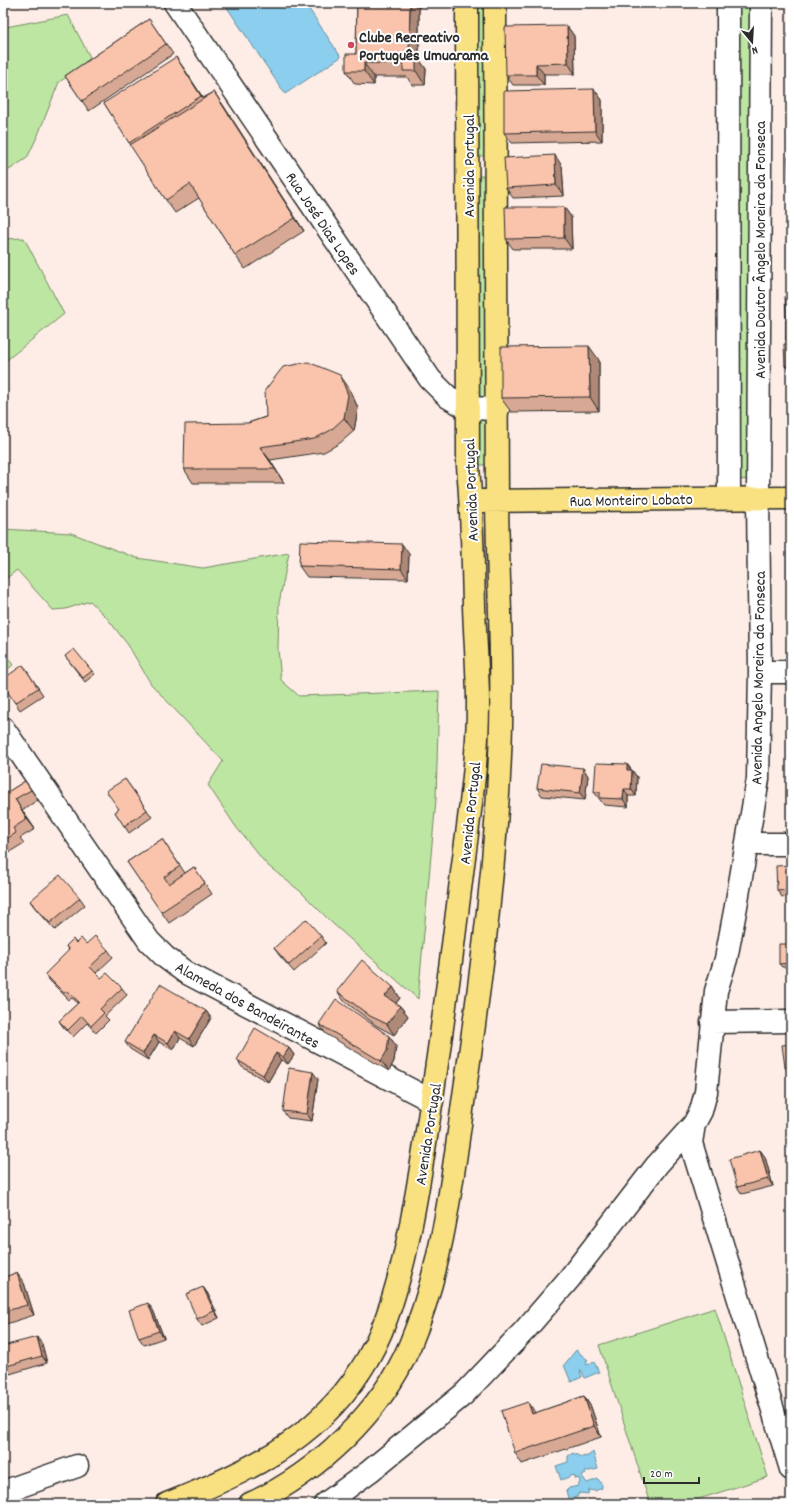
<svg xmlns="http://www.w3.org/2000/svg" width="794" height="1507" font-family="Dekko,sans-serif">
<rect width="100%" height="100%" fill="#feede6"/>
<filter id="ink" filterUnits="userSpaceOnUse"><feTurbulence type="fractalNoise" baseFrequency=".025" numOctaves="2"/><feDisplacementMap in="SourceGraphic" scale="8" xChannelSelector="R" yChannelSelector="G"/><feConvolveMatrix kernelMatrix="1 2 1 2 8 2 1 2 1" color-interpolation-filters="sRGB"/></filter>
<g filter="url(#ink)">
<path fill="#bde6a2" stroke="#748866" d="M477 3H486L487 156H478Z
M732 3H752L753 479 736 480Z
M68 15 92 61 59 82 38 135 27 158 3 174V24L6 27Z
M477 176H487V465H478Z
M24 238 64 314 3 363V239Z
M3 529 71 533 137 558 203 568 289 553 279 603 278 649 281 680 299 696 439 691 436 800 418 999 332 923 300 891 267 865 236 827 208 785 223 761 151 684 128 645 107 618 90 601 66 609 53 610 17 570 3 581Z
M3 651 13 665 3 673Z
M715 1308 768 1477 683 1504H650L599 1345Z"/>
<path fill="#8cceed" stroke="#658d9f" d="M224 3H305L341 57 285 94Z
M576 1350 588 1360 586 1361 587 1365 594 1362 599 1372 585 1378 581 1370 580 1371 582 1377 571 1382 564 1365Z
M593 1452 598 1469 585 1472 586 1474 582 1476 587 1483 598 1479 602 1485V1488L595 1491 589 1490 588 1494 580 1493 576 1498H568L566 1491 569 1488 578 1486 580 1482 579 1478 576 1479 574 1475 561 1480 556 1466 568 1462V1456L573 1453 581 1457 588 1456Z"/>
<g fill="none" stroke-linecap="round" stroke-linejoin="round">
<g stroke="#2b2b2b" stroke-width="25">
<path id="minor" d="M175 3 430 379 448 397 467 408 498 409
M728 3 729 497
M761 3 758 498 760 672 758 779 736 906 726 959 716 991 706 1092 701 1111 694 1124 691 1143 791 1469
M760 672H791
M3 728 149 941 165 957 185 972 432 1101
M747 844H791
M712 1022 791 1021
M3 1492 77 1466
M325 1504 370 1471 464 1394 525 1330 569 1279 657 1165 694 1124"/>
</g>
<g stroke="#2b2b2b" stroke-width="25">
<path id="major" d="M482 501 791 498
M167 1504C242 1475 315 1441 360 1371 383 1337 394 1298 404 1258 416 1205 424 1152 432 1098 443 1023 453 948 462 873 469 817 478 761 478 705 478 672 475 639 474 606 473 559 472 513 468 466L467 3
M250 1504C316 1474 382 1412 410 1345 445 1262 453 1170 466 1082 483 964 498 845 501 726 503 652 498 578 497 504 496 337 496 170 495 3"/>
</g>
<use href="#minor" stroke="#fff" stroke-width="22"/>
<use href="#major" stroke="#f9e181" stroke-width="22"/>
</g>
<path fill="#d7a994" stroke="#2b2b2b" d="M357 3H419V59L426 69 425 85H412L407 77H374V85L355 84 346 71 356 54Z
M149 19 173 54 89 111 65 76Z
M567 26 574 36 575 74H544V85H513L506 75Z
M183 67 203 98 214 92 223 105 304 231 245 269 235 255 199 198 175 213 166 200 104 103Z
M594 89 602 100V141L512 143 504 133Z
M562 166 564 196 513 198 506 188Z
M564 207 571 217 572 249H513L506 239Z
M791 295V373H790L785 366 789 344 786 339 788 320 786 316Z
M599 360V411L511 412 501 398Z
M349 388 358 408 354 431 340 443 324 452 270 460 284 483H193L184 469 248 423Z
M409 554 408 579 307 577 299 566Z
M788 582H791V586Z
M65 656 92 671 95 674 85 682Z
M23 665 43 695 20 710 3 685Z
M627 764 637 777 636 796H628V807L604 805 594 792Z
M583 768 588 776 585 800 542 796 537 788Z
M125 779 152 817 129 833 115 812 119 809Z
M25 781 38 800 22 810 35 829 20 838 24 843 3 856V795Z
M162 839 185 873 194 867 212 894 169 923 127 862Z
M791 865V896L782 897 777 890Z
M80 898 85 905 55 930 35 908 30 901Z
M321 936 326 943 294 972 279 955 274 948Z
M76 943 86 944 108 950 113 957 96 973 101 978 122 988 127 995 105 1016 109 1020 96 1033 87 1023 73 1037 64 1028 59 1021 78 1003 72 998 69 1000 50 981 45 974 69 951 66 946Z
M791 944V967H782L779 964Z
M393 987 400 998 396 1003 400 1006 408 1016 394 1035 377 1026 344 1001 337 991Z
M206 1011 211 1018 194 1046 180 1038 173 1050 159 1042 148 1060 130 1049 125 1042Z
M319 1024 389 1036 396 1046 394 1061 389 1071 326 1034Z
M791 1044V1074L790 1075 785 1067Z
M289 1048 294 1055 288 1064 281 1060 268 1082 242 1067 237 1060Z
M318 1079 312 1121 288 1118 283 1111Z
M760 1150 765 1157 773 1186 742 1194 737 1187Z
M3 1277 24 1283 34 1315 3 1325Z
M203 1287 208 1294 219 1318 202 1326 197 1319Z
M153 1310 164 1338 144 1345 139 1338Z
M42 1344 47 1363 3 1376V1346Z
M584 1396 591 1407 601 1437 522 1464 515 1453 528 1402 535 1413Z"/>
<path fill="#af8978" stroke="#2b2b2b" d="M410 3H419V59L426 69 425 85 416 71 409 56Z
M567 26 574 36 575 74 568 63Z
M176 57 183 67 209 107 201 96Z
M364 63 374 77V85L364 71Z
M536 64 544 74V85L536 75Z
M594 89 602 100V141L595 131Z
M214 92 223 105 304 231 295 218Z
M555 155 562 166 564 196 556 185Z
M564 207 571 217 572 249 564 238Z
M589 346 599 360V411L590 397Z
M340 375 349 388 358 408 354 431 344 418Z
M260 447 270 460 284 483 275 469Z
M402 544 409 554 408 579 401 569Z
M627 764 632 771 627 770Z
M583 768 588 776 585 800 580 793Z
M632 770 637 777 636 796 631 789Z
M624 789 628 796V807L623 799Z
M15 799 22 810 35 829 27 819Z
M393 987 400 998 393 1007 385 996Z
M400 1006 408 1016 394 1035 387 1024Z
M206 1011 211 1018 194 1046 189 1039Z
M175 1031 180 1038 173 1050 168 1043Z
M154 1035 159 1042 148 1060 143 1053Z
M389 1036 396 1046 394 1061 389 1071 381 1061Z
M289 1048 294 1055 288 1064 283 1057Z
M276 1053 281 1060 268 1082 263 1075Z
M313 1072 318 1079 312 1121 307 1114Z
M760 1150 765 1157 773 1186 768 1179Z
M17 1273 24 1283 34 1315 27 1305Z
M203 1287 208 1294 219 1318 214 1311Z
M148 1303 153 1310 164 1338 159 1331Z
M37 1337 42 1344 47 1363 42 1356Z
M584 1396 591 1407 601 1437 594 1426Z
M528 1402 535 1412 539 1425 532 1414Z"/>
<path fill="#fac4ac" stroke="#2b2b2b" d="M357 3H410L409 56H416V71H403V64L364 63V71H346V54H356Z
M149 19 166 44 82 101 65 76Z
M567 26 568 63 536 64V75H506L505 27Z
M176 57 201 96 129 143 104 103Z
M594 89 595 131 504 133V91Z
M214 92 295 218 235 255 190 184 166 200 130 145Z
M555 155 556 185 506 188 504 158Z
M788 157H791V179L789 180Z
M505 207H564V238L506 239Z
M791 295V316H786L785 296Z
M786 320H791V339H786Z
M784 344H791V366H785Z
M589 346 590 397 501 398V347Z
M308 362 340 375 348 395 344 418 331 430 314 439 260 447 275 469H184L185 424 248 423 266 417 265 390 283 367Z
M300 541 402 544 401 569 299 566Z
M788 552H791V582H788Z
M789 611H791V639H789Z
M74 649 92 671 83 678 65 656Z
M23 665 38 688 15 703 3 685V679Z
M596 763 627 764V770H632L631 789H624L623 799 600 798V792H594Z
M541 764 583 768 580 793 537 788Z
M125 779 147 810 124 826 115 812 119 809 106 791Z
M25 781 31 790 15 799 27 819 13 828 16 833 3 841V795Z
M162 839 180 866 164 877 169 884 194 867 205 883 161 912 127 862Z
M791 865V889L777 890 776 866Z
M60 875 80 898 50 923 30 901Z
M306 919 321 936 289 965 274 948Z
M95 936 108 950 90 967 101 978 107 973 122 988 100 1009 104 1013 91 1026 82 1016 68 1030 59 1021 79 1002 67 991 64 993 45 974 69 950 66 946 73 939 76 943 81 938 86 944Z
M779 944H791V963L779 964Z
M362 960 393 987 385 996 400 1006 387 1024 370 1016 337 991Z
M160 984 206 1011 189 1039 175 1031 168 1043 154 1035 143 1053 125 1042Z
M336 999 389 1036 387 1051 381 1061 319 1024Z
M255 1028 289 1048 283 1057 276 1053 263 1075 237 1060Z
M791 1044V1067H785L782 1045Z
M289 1068 313 1072 307 1114 283 1111Z
M760 1150 768 1179 737 1187 729 1159Z
M17 1273 27 1305 3 1312V1277Z
M203 1287 214 1311 197 1319 186 1294Z
M148 1303 159 1331 139 1338 129 1310Z
M37 1337 42 1356 3 1367V1346Z
M584 1396 594 1426 515 1453 501 1411 528 1402 532 1414Z"/>
</g>
<circle fill="#d1495b" stroke="#fff" stroke-width="1.5" cx="351" cy="45" r="4"/>
<g text-anchor="middle" stroke-width="4" stroke-linejoin="round" paint-order="stroke">
<g font-size="16" font-weight="bold" fill="#2b2b2b" stroke="#fff" text-anchor="start">
<text x="359" y="42">Clube Recreativo<tspan x="359" dy="18">Português Umuarama</tspan></text>
</g>
<g font-size="16" fill="#2b2b2b" stroke="#fff">
<text transform="translate(468 166) rotate(-90)" y="6">Avenida Portugal</text>
<text transform="translate(324 223) rotate(56)" y="6">Rua José Dias Lopes</text>
<text transform="translate(759 250) rotate(-90)" y="6">Avenida Doutor Ângelo Moreira da Fonseca</text>
<text transform="translate(470 490) rotate(-92)" y="6">Avenida Portugal</text>
<text transform="translate(631 499) rotate(-1)" y="6">Rua Monteiro Lobato</text>
<text transform="translate(757 678) rotate(-89)" y="6">Avenida Angelo Moreira da Fonseca</text>
<text transform="translate(469 813) rotate(-84)" y="6">Avenida Portugal</text>
<text transform="translate(248 1004) rotate(29)" y="6">Alameda dos Bandeirantes</text>
<text transform="translate(427 1134) rotate(-81)" y="6">Avenida Portugal</text>
</g>
</g>
<rect width="794" height="1507" fill="none" stroke="#fff" stroke-width="16"/>
<rect x="8" y="8" width="778" height="1491" fill="none" stroke="#2b2b2b" stroke-width="1.5" filter="url(#ink)"/>
<g transform="translate(752 42) rotate(162)" stroke="#ffffff" stroke-width="3" paint-order="stroke">
<path d="M0-3L7 15L0 10L-7 15Z" fill="#2b2b2b"/>
<text y="-6" font-size="11" font-weight="bold" text-anchor="middle" fill="#2b2b2b">N</text>
</g>
<path d="M644 1477v6h55v-6" fill="none" stroke="#2b2b2b" stroke-width="2"/>
<text x="650" y="1477" font-size="12" fill="#2b2b2b" stroke="#ffffff" stroke-width="3" paint-order="stroke">20 m</text>
</svg>
